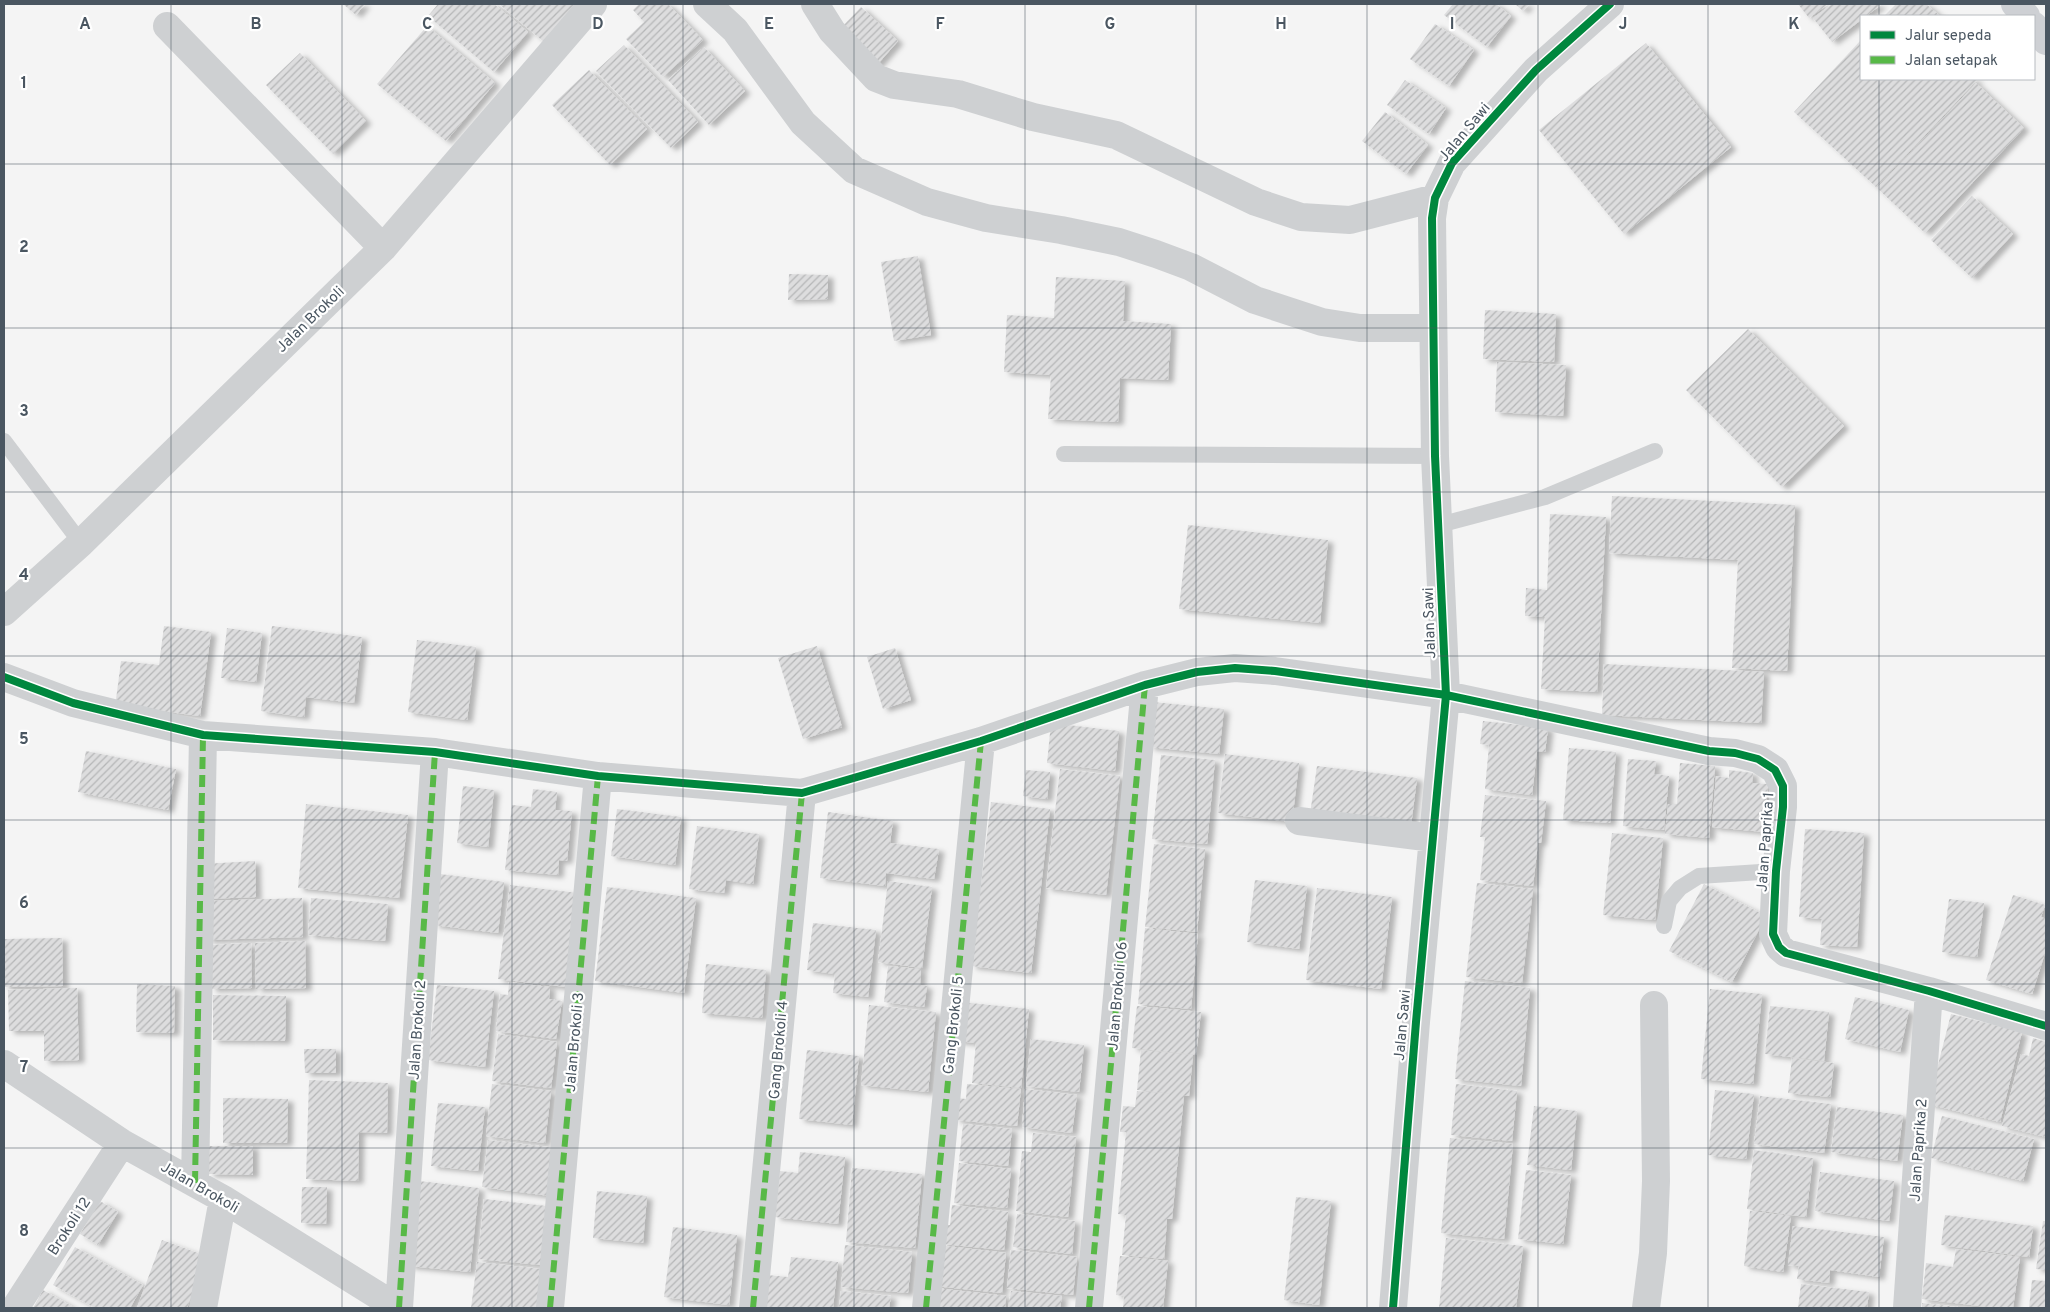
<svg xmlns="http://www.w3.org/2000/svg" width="2050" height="1312" font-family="Overpass,sans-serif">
<defs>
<pattern id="building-hatch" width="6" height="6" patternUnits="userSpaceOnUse" patternTransform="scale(1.25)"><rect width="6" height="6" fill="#ddddde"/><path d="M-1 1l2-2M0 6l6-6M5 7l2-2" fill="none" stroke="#b5b6b7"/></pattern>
<filter id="shadow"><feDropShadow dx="5.5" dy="3" stdDeviation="2.5" flood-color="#0004"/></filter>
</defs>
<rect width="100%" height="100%" fill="#f4f4f4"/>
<path fill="url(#building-hatch)" filter="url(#shadow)" d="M343 4H365L356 15Z
M438 4H494L528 32 494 72 428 16Z
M499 4H574L575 5 544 42Z
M639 4H668L703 40 663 77 626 39 644 22 633 10Z
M1453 4H1496L1511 16 1487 47 1444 15Z
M1515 4H1529L1523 11Z
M1798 4H1828L1809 18Z
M1832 4H1882L1866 16H1861V20L1832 42 1813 18Z
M1896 4H1926L1940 16H1884Z
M861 7 898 41 876 66 837 32Z
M1435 24 1474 50 1449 86 1410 59Z
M427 26 495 83 446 141 377 84Z
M1861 40V79H1978L1876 187 1794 112Z
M1646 43 1731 147 1624 234 1539 130Z
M624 45 698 122 671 148 596 71Z
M704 47 745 91 709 125 668 80Z
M300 53 366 121 333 154 266 85Z
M589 70 647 129 610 165 552 105Z
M1405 80 1446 108 1429 134 1387 105Z
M1976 83 2024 128 1925 233 1877 188Z
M1385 112 1428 145 1406 174 1362 141Z
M1972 196 2013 234 1972 278 1931 240Z
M918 256 931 335 894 341 881 262Z
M789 274 828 275V299L788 300Z
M1056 277 1125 281 1123 321 1171 324 1168 380 1120 378 1118 422 1048 419 1051 375 1004 372 1007 315 1054 318Z
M1485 310 1556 314 1554 362 1483 359Z
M1748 329 1844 426 1782 487 1686 390Z
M1497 362 1566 365 1563 416 1495 412Z
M1612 496 1795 505 1787 671 1732 668 1738 560 1609 553Z
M1550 514 1606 517 1597 692 1541 689 1545 617 1525 616 1526 588 1547 590Z
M1188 525 1328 540 1320 623 1179 609Z
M164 626 211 632 200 716 153 710 114 715 121 661 159 665Z
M272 626 362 637 354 703 306 697 304 717 261 711Z
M227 628 262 633 256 682 221 678Z
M417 640 476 647 467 720 408 712Z
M817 646 842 727 803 739 778 658Z
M895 648 911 700 883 709 867 657Z
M1604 664 1764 672 1761 723 1602 715Z
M1153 702 1224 709 1219 754 1149 747Z
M1483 721 1548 728 1545 752 1537 751 1532 795 1485 789 1489 745 1480 744Z
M1051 723 1119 731 1115 771 1047 763Z
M1569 748 1616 752 1610 823 1563 820Z
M86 751 176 769 168 810 78 792Z
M1225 754 1299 763 1292 822 1218 813Z
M1161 755 1215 760 1207 844 1152 839Z
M1628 759 1656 761 1654 774 1669 776 1664 830 1623 826Z
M1680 763 1715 766 1709 838 1665 834 1668 804H1677Z
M1317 766 1417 778 1411 826 1310 814Z
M1060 769 1120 776 1106 895 1046 888Z
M1026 770 1050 772 1047 799 1023 796Z
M1729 770 1753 773 1752 783 1768 784 1764 832 1712 827 1716 776 1729 778Z
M463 786 494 790 488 847 457 843Z
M533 789 557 792 555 810 572 811 567 861 559 860 558 875 505 870 512 805 531 807Z
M1485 795 1546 801 1541 843H1538L1533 886 1480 880 1485 837H1480Z
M991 802 1050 809 1031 973 971 966Z
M306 804 408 815 399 898 298 888Z
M617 809 681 817 675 865 611 856Z
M828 812 893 821 890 843 939 849 934 879 886 873 885 886 820 878Z
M697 826 759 834 753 884 726 880 724 893 689 889Z
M1805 829 1864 833 1857 947 1820 945 1822 919 1799 917Z
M1612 833 1663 838 1655 920 1603 915Z
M1154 844 1205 849 1197 932 1145 927Z
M255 861 256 897 205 899 203 864Z
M440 874 504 882 498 933 434 925Z
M1255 880 1307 886 1299 949 1247 942Z
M888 881 932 887 922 968 878 962Z
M1477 883 1533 889 1522 983 1466 977Z
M1704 884 1766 916 1732 982 1669 951Z
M510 885 578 893 566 987 498 979Z
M607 887 696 898 684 993 595 981Z
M1317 888 1392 897 1381 989 1306 980Z
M2013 895 2045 905 2041 917 2046 919V950L2032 994 1986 980Z
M302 898 303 937 207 940 206 901Z
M311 898 388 904 385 941 308 935Z
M1949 899 1984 903 1977 957 1942 952Z
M813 923 876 930 868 997 833 993 835 974 807 970Z
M1145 928 1198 934 1191 1009 1138 1004Z
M62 938 63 986 4 987V939Z
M305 941 306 988 256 989 255 943Z
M251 943 252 988 211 989 209 945Z
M706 964 766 970 762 1018 702 1013Z
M888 966 921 969 920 985 927 986 924 1007 884 1002Z
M1465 981 1530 988 1521 1086 1455 1079Z
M509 982 550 987 549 999 562 1001 556 1039 496 1031 500 994 508 995Z
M137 984 175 986 174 1033 136 1032Z
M437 985 494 991 485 1067 428 1060Z
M77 988 79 1060 44 1061V1031H9L8 990Z
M1710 989 1762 994 1753 1084 1701 1079Z
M213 995 286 996 285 1041 213 1040Z
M1855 997 1909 1010 1900 1052 1845 1039Z
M961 1002 1029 1009 1021 1088 972 1083 976 1043 957 1041Z
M869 1005 936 1012 928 1092 861 1085Z
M1137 1006 1201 1012 1196 1055 1132 1048Z
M1770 1006 1829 1012 1824 1061 1765 1054Z
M1951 1014 2022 1032 2000 1122 1928 1104Z
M498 1034 557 1042 551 1088 492 1081Z
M2033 1038 2046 1042V1137L2002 1126 2021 1054 2029 1056Z
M1031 1039 1084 1045 1079 1092 1026 1086Z
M304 1049H336V1073H305Z
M807 1050 859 1056 852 1125 799 1119Z
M1141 1050 1193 1055 1189 1096 1184 1095 1172 1219H1167L1164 1259 1122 1255 1126 1215 1118 1214 1126 1132H1120L1123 1106 1135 1107 1137 1091 1174 1094 1137 1090Z
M1792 1058 1834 1063 1830 1097 1788 1093Z
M309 1080 388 1083 387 1133 359 1132 358 1181 306 1179Z
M492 1084 551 1091 545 1143 486 1136Z
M967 1084 1021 1089 1017 1126 955 1120 957 1098 966 1099Z
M1456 1084 1517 1091 1512 1141 1451 1135Z
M1025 1089 1077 1095 1072 1133 1022 1127Z
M1715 1090 1754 1094 1746 1159 1708 1155Z
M1760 1096 1831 1104 1824 1153 1754 1144Z
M223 1098 288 1099 287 1143H223Z
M438 1103 485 1107 478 1171 431 1166Z
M1534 1106 1577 1111 1571 1170 1527 1165Z
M1837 1107 1903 1115 1897 1161 1831 1152Z
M1942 1116 2034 1139 2023 1181 1931 1158Z
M963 1124 1012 1129 1008 1166 959 1161Z
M1033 1133 1076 1137 1068 1217 1016 1211 1022 1151 1031 1152Z
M1450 1138 1513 1144 1504 1239 1441 1233Z
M488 1140 556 1148 550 1196 482 1187Z
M209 1146H253V1175L209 1174Z
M1754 1150 1813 1158 1806 1217 1747 1209Z
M800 1152 845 1157 838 1224 775 1217 780 1171 798 1173Z
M959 1163 1011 1169 1007 1208 954 1203Z
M852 1168 922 1174 915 1248 846 1242Z
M1526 1170 1571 1175 1563 1244 1518 1239Z
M1820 1172 1894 1181 1889 1221 1815 1211Z
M419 1181 479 1188 470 1272 409 1266Z
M302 1187H327L326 1224 301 1223Z
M597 1191 647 1196 643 1243 593 1238Z
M1296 1197 1331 1201 1319 1305 1284 1300Z
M484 1199 547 1206 541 1265 478 1259Z
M100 1201 118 1212 98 1245 80 1234Z
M952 1205 1008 1212 1004 1250 942 1244 944 1225H950Z
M1750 1211 1791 1216 1783 1272 1744 1266Z
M1017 1214 1075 1221 1072 1254 1013 1247Z
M1945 1215 2033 1226 2029 1257 1941 1245Z
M2043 1221H2046V1270L2036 1269Z
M1793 1226 1884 1237 1879 1277 1830 1270 1829 1283 1797 1279 1799 1266 1788 1265Z
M673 1227 737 1235 729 1305 664 1297Z
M1446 1238 1523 1246 1516 1308H1439Z
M162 1240 206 1256 187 1308H137Z
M845 1245 912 1252 908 1293 841 1287Z
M939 1245 1006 1253 1002 1293 934 1286Z
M75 1247 143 1285 130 1308H95L53 1285Z
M1956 1249 2020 1257 2013 1308H1996L1922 1299 1926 1263 1953 1267Z
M1011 1250 1077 1257 1073 1295 1007 1288Z
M1120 1256 1168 1261 1163 1308H1123L1124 1296 1116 1295Z
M791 1257 838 1262 833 1308 764 1307 767 1275 788 1277Z
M477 1262 542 1269 538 1308H471Z
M2032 1280 2046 1281V1308H2029Z
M1801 1284 1869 1292 1867 1308H1798Z
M936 1288 1006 1296 1005 1308H933Z
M43 1290 75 1308H33Z
M841 1291 891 1296 889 1308H839Z
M1011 1291 1062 1296 1060 1308H1008Z
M1922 1303 1958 1307V1308H1922Z"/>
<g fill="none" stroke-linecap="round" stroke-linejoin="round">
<path stroke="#ced0d2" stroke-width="16" d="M4 441 81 543
M1064 454 1435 456
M1439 525 1545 497 1655 451
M1664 926 1669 901 1680 888 1699 876 1776 871"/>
<path stroke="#ced0d2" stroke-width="28" d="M707 4 735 30 803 123 854 170 927 202 986 218 1061 230 1119 242 1156 254 1191 267 1255 300 1322 322 1360 328H1433
M815 4 832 31 876 78 894 85 958 94 1033 117 1116 135 1256 202 1301 217 1350 220 1435 198
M167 26 383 248
M4 612 81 543 383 248 593 4
M4 677 73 703 203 735 435 752 598 776 802 793 981 741 1145 685 1197 672 1235 668 1275 671 1446 695 1709 751 1735 753 1758 759 1775 770 1783 786V807L1776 871 1773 934 1779 947 1786 953 1929 991 2046 1026
M1299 821 1433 838
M4 1064 122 1143 223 1199 398 1308
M195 1183 203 735
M15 1308 122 1143
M203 1308 223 1199
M399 1308 435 752
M550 1308 598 776
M753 1308 802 793
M926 1308 981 741
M1089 1308 1145 685
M1393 1308 1416 1022 1446 695 1435 456 1432 218 1435 198 1452 163 1536 70 1610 4
M1646 1308 1653 1253 1656 1181 1654 1005
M1907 1308 1929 991"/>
<path stroke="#ced0d4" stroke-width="28" d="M2015 4 2026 16
M2034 26 2046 41"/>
<path stroke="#58b947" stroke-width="6" stroke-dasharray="12 6" stroke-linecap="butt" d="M195 1183 203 735
M399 1308 435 752
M550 1308 598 776
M753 1308 802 793
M926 1308 981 741
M1089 1308 1145 685"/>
<g stroke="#fff" stroke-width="11">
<path id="cycleway" d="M4 677 73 703 203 735 435 752 598 776 802 793 981 741 1145 685 1197 672 1235 668 1275 671 1446 695 1709 751 1735 753 1758 759 1775 770 1783 786V807L1776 871 1773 934 1779 947 1786 953 1929 991 2046 1026
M1393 1308 1416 1022 1446 695 1435 456 1432 218 1435 198 1452 163 1536 70 1610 4"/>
</g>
<use href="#cycleway" stroke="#00873e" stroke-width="8"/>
</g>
<path fill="none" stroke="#4a5661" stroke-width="1" stroke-opacity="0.55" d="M171 4V1308M342 4V1308M512 4V1308M683 4V1308M854 4V1308M1025 4V1308M1196 4V1308M1367 4V1308M1538 4V1308M1708 4V1308M1879 4V16M1879 79V1308M4 164H2046M4 328H2046M4 492H2046M4 656H2046M4 820H2046M4 984H2046M4 1148H2046"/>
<g text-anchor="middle" stroke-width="4.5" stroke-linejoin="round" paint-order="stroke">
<g font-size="15" fill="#4a5661" stroke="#fff">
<text transform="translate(1464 132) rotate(-50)" y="5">Jalan Sawi</text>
<text transform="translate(310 319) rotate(-44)" y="5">Jalan Brokoli</text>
<text transform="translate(1429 623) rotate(-92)" y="5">Jalan Sawi</text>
<text transform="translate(1765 842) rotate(-86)" y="5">Jalan Paprika 1</text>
<text transform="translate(1117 996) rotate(-85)" y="5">Jalan Brokoli 06</text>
<text transform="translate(953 1025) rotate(-84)" y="5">Gang Brokoli 5</text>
<text transform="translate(1402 1025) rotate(-85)" y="5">Jalan Sawi</text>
<text transform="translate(417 1030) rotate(-86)" y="5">Jalan Brokoli 2</text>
<text transform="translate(574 1042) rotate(-85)" y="5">Jalan Brokoli 3</text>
<text transform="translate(778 1050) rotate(-85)" y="5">Gang Brokoli 4</text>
<text transform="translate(1918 1150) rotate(-86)" y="5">Jalan Paprika 2</text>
<text transform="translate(200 1187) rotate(30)" y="5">Jalan Brokoli</text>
<text transform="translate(69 1226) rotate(-57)" y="5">Brokoli 12</text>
</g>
</g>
<g font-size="16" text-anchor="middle" font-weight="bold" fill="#4a5661" stroke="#fff" stroke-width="4.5" stroke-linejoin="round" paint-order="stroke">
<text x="85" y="29">A</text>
<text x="256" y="29">B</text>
<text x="427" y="29">C</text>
<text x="598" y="29">D</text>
<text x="769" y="29">E</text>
<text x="940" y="29">F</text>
<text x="1110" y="29">G</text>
<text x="1281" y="29">H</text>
<text x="1452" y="29">I</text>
<text x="1623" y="29">J</text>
<text x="1794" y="29">K</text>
<text x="24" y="88">1</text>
<text x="24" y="252">2</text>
<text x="24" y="416">3</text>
<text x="24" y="580">4</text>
<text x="24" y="744">5</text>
<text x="24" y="908">6</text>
<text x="24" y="1072">7</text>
<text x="24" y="1236">8</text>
</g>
<rect width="2050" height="1312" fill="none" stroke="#4a5661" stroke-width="10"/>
<rect x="1860" y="15" width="175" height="65" fill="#ffffff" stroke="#b7bbc0"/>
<rect x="1870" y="31" width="25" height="8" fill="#00873e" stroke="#b7bbc0"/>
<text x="1905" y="40" font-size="15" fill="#4a5661">Jalur sepeda</text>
<rect x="1870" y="56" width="25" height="8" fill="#58b947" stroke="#b7bbc0"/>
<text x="1905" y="65" font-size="15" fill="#4a5661">Jalan setapak</text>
</svg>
